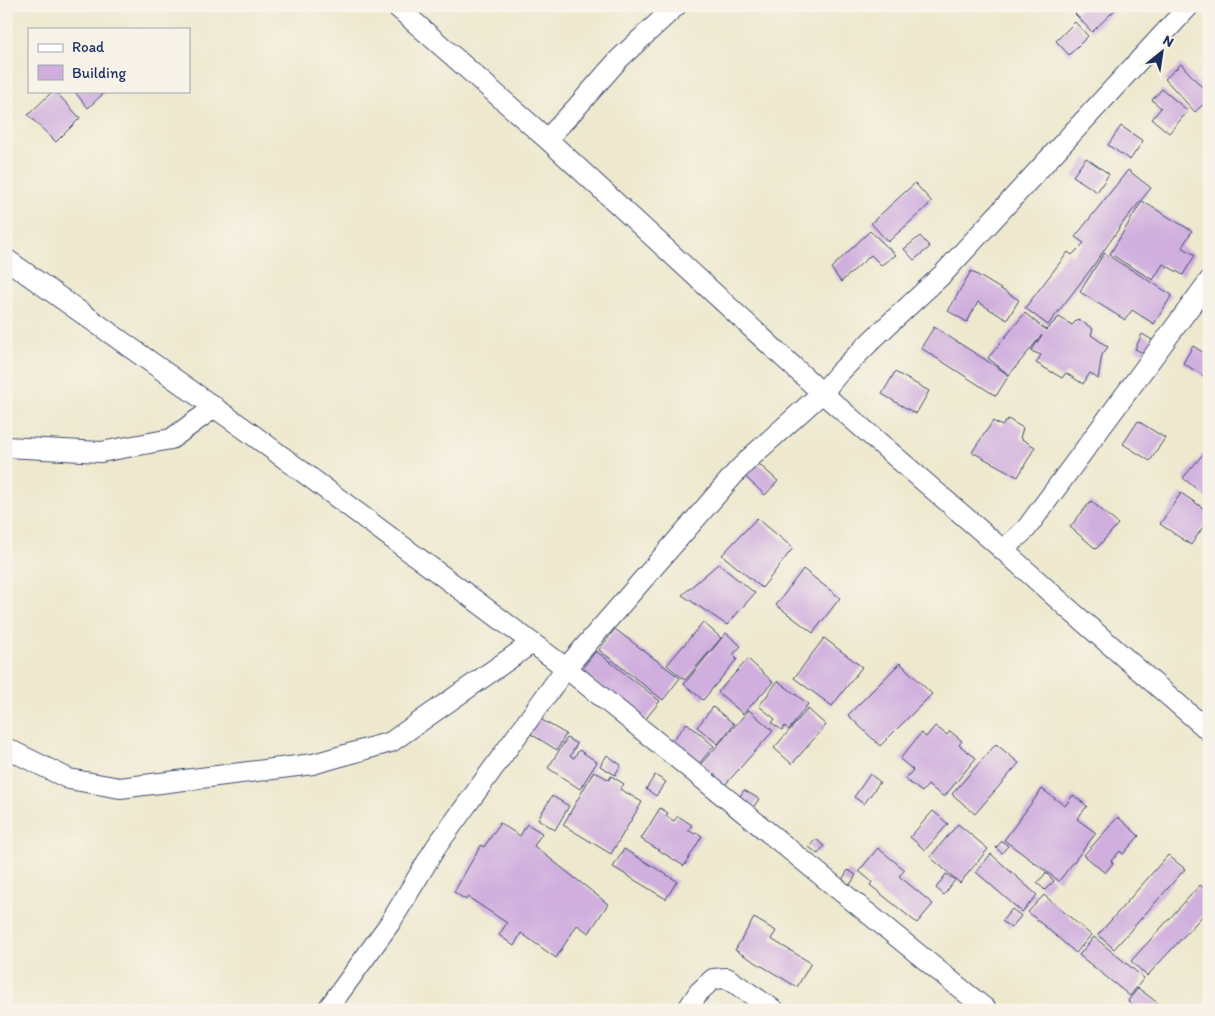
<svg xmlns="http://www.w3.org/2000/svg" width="1215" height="1016" font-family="Itim,sans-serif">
<rect width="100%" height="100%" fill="#f7f3e8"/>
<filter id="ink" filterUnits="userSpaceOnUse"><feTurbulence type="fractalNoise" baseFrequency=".02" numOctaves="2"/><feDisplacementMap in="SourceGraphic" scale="10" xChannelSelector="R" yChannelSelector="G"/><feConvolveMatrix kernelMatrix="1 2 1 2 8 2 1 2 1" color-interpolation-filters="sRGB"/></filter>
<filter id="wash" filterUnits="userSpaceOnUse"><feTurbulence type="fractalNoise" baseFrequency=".0096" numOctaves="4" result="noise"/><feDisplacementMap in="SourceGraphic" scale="20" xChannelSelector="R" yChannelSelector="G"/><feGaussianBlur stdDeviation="1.12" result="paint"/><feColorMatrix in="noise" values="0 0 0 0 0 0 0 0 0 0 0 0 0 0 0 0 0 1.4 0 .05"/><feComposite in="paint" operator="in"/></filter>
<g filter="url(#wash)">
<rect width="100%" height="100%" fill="#eee8ce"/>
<g id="blocks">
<path fill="#d0afde" d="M1083 6H1119L1092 32 1075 14Z
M1075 22 1088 36 1069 55 1056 41Z
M1181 64 1209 95V99L1195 112 1165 79Z
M1162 89 1188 111 1169 133 1152 119 1161 108 1152 100Z
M53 91H55L80 118 56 142 28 115Z
M74 91H106L88 108Z
M1121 126 1143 141 1130 160 1108 145Z
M1086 158 1109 174 1097 192 1073 176Z
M1128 170 1151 188 1125 220 1091 269 1048 325 1025 308 1068 252 1072 255 1084 243 1075 237Z
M915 183 932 202 888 242 871 223Z
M1142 201 1192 231 1182 247 1195 255 1183 275 1163 264 1153 280 1110 254Z
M870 231 896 255 881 265 871 255 841 282 831 268Z
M920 236 930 247 914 260 904 249Z
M1104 253 1172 295 1154 324 1132 310 1125 320 1080 292Z
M971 271 1019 300 1007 320 978 302 967 322 948 311Z
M1025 313 1046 330 1059 317 1072 325 1078 319 1093 329 1091 335 1108 347 1102 355 1098 379 1090 373 1083 384 1066 373 1062 378 1036 363 1041 355 1031 351 1042 335 1009 375 988 358Z
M934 327 1009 375 996 396 921 348Z
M1142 334 1154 341 1147 355 1135 349Z
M1193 346 1209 356V377L1208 379 1183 363Z
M895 372 929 391 916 414 882 394Z
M1008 419 1023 428 1020 438 1035 447 1018 477 972 452 993 421 1002 426Z
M1138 421 1165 438 1150 461 1123 444Z
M1209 447V499L1183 478Z
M751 457 778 481 765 495 738 470Z
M1181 493 1209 512V518L1191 545 1160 524Z
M1091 501 1118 524 1096 549 1070 527Z
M757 518 793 548 762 588 722 555Z
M718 564 755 593 727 625 682 595Z
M803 569 840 598 813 633 776 605Z
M703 622 721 638 685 680 667 665Z
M615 629 680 678 663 700 599 650Z
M726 633 741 646 733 655 737 659 703 700 684 684Z
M824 638 862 667 832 706 794 678Z
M596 651 660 701 644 721 580 671Z
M748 659 773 682 743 714 718 692Z
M900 663 932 694 880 746 848 715Z
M778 681 808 704 789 730 785 726 782 730 772 723 775 719 759 706Z
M713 707 734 724 718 744 697 727Z
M808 709 826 725 792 764 774 748Z
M749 710 773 731 724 786 700 765Z
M535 716 566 734 557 750 526 731Z
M687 723 714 746 698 765 671 742Z
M935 726 947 735 950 731 962 741 959 745 976 758 944 797 928 785 922 792 905 779 913 770 900 759 921 733 926 737Z
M567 738 577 744 570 756 574 758 579 750 597 762 580 789 548 768Z
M996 744 1019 763 975 814 952 794Z
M607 755 621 765 615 775 600 766Z
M594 771 609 780 611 776 624 784 620 789 642 802 611 854 563 825Z
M870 774 880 782 864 804 854 797Z
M655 775 666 782 656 796 646 789Z
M1042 789 1065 806 1073 795 1087 806 1077 819 1096 833 1059 881 1004 840Z
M744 790 759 799 752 809 738 800Z
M552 796 569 806 555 830 538 819Z
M660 808 668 813 666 816 674 821 678 816 692 825 688 830 695 834 696 832 702 836 684 866 641 839Z
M933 811 948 824 925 850 910 837Z
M1118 817 1139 836 1123 854 1120 851 1111 861 1113 863 1105 873 1084 855Z
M500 823 520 836 527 824 542 833 534 846 608 904 589 933 577 925 556 958 521 933 514 946 499 935 507 923 468 897 466 900 454 892 481 845 484 847Z
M958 824 988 849 960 883 930 857Z
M816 839 824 846 818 854 809 847Z
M1002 841 1008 846 1002 853 996 848Z
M878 848 905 870 899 876 933 904 917 923 870 885 872 882 859 871Z
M624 849 677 881 666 899 613 867Z
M991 854 1037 895 1022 912 976 872Z
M1168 855 1185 869 1114 949 1098 935Z
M848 870 856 875 850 885 842 880Z
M1046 873 1054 881 1045 890 1037 883Z
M946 874 955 880 944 895 936 888Z
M1200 885 1209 893V909L1147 976 1131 961Z
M1044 895 1091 935 1076 953 1028 912Z
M1012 909 1021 916 1011 928 1002 921Z
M754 918 776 931 771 939 811 963 797 987 735 950Z
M1094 937 1144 978 1130 996 1079 955Z
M1138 988 1167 1010H1140L1128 1001Z"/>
</g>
</g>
<g filter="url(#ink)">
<use href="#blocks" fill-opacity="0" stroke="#3b4b6f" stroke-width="1"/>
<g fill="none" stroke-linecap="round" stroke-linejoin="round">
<g stroke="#3b4b6f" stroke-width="22">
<path id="street" d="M396 6 547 139
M676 6 619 59 576 108 547 139 822 393 1003 550 1071 611 1209 731
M6 259 249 432 566 668 987 1010
M6 447 101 452 171 439 215 407
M1003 550 1026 529 1209 281
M6 748 69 779 120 788 313 764 391 742 532 643
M327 1010 390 923 436 847 566 668 738 470 751 457 822 393 839 373 874 338 943 274 1189 6
M687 1010 699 992 713 979 727 978 774 1010"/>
</g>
<use href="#street" stroke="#fff" stroke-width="20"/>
</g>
</g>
<rect width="1215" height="1016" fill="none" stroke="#f7f3e8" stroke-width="25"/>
<rect x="28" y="28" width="162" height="65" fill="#f7f3e8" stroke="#9fa5b1"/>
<rect x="38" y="44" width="25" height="8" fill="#ffffff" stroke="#9fa5b1"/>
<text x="72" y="52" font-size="15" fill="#1b2f5e">Road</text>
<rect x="38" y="65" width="25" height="15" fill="#d0afde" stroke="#9fa5b1"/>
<text x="72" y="78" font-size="15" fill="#1b2f5e">Building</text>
<g transform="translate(1162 52) rotate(30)" stroke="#f7f3e8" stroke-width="4" paint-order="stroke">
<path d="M0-4L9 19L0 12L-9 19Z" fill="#1b2f5e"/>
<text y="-8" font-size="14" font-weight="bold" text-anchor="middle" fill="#1b2f5e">N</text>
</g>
</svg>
